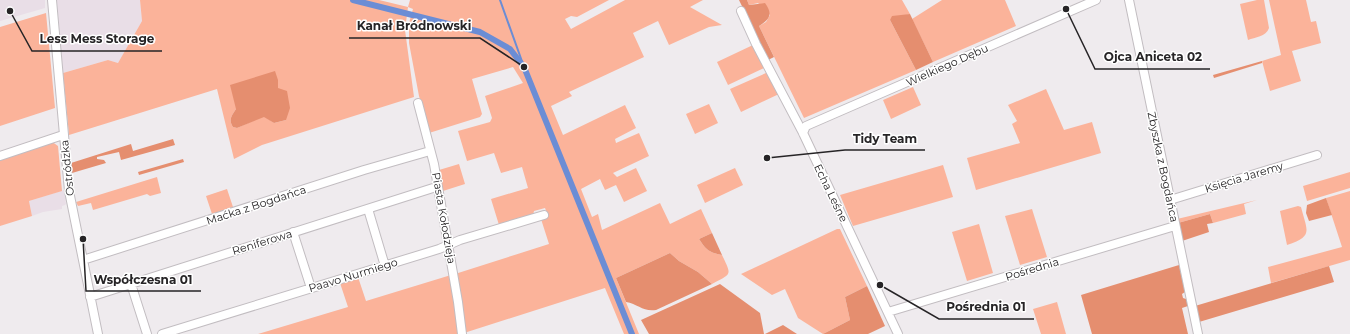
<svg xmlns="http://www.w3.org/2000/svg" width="1350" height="334" font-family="Montserrat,sans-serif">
<rect width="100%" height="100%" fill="#efebee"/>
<path fill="#e9dee7" d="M0 0H45V8L0 21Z
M57 0H140L142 21 118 63 108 60 63 73Z
M64 190 66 204 65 205 62 206V209L43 212 32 216 29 201Z"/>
<path fill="#fbb39a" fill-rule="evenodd" d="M140 0H379L408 7 410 0H609L577 17 571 16 565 19 571 29 625 0H703L690 7 722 25 709 27 669 45 658 21 633 33 644 57 569 92 572 96 551 106 563 135 625 105 636 128 615 139 616 143 639 133 649 156 613 173 617 177 636 168 647 191 624 202 616 185 605 190 600 179 581 189 592 217 598 214 602 230 660 203 670 224 701 209 712 233 699 239C707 251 709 252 722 255 732 276 732 273 712 284L698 272 679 261 670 253 616 278 639 334H624L605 288 464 333 455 274 549 244 541 219 548 216 545 208 534 211 533 215 499 225 491 199 528 188 522 167 501 173 494 153 467 161 458 131 490 122 492 118 485 96 523 83 513 67 472 79 482 114 480 117 429 133 419 96 409 43V23L413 9 408 7 405 30 414 97 262 145 234 159 217 89 69 135 63 73 108 60 118 63 142 21ZM236 109 286 120 274 123 264 116 237 128 233 127C228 120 232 115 236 109Z
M747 0H902L910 14 890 20 916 70 804 118 759 26 766 22 770 15 758 3 749 5Z
M942 0H1005L1016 26 933 62 912 19Z
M1257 0H1264L1269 28C1266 37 1255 37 1248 40L1240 4Z
M1269 0H1306L1311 22 1316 21 1321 43 1292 51 1301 81 1270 91 1262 61 1281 55Z
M46 13 55 108 0 126V27Z
M753 45 764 68 728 85 717 62Z
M766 73 769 76 779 94 741 112 730 89Z
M913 87 921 105 891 119 883 100Z
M1046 89 1064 130 1092 122 1101 153 976 190 967 158 1020 143 1012 124 1017 121 1008 105Z
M709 104 718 123 695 134 686 114Z
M51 141 58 146 62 191 29 201 32 216 0 226V158Z
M459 164 465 184 443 191 439 170Z
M943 165 953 197 853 226 840 195Z
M735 168 743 185 705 203 697 185Z
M1350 172V188L1307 201 1303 186Z
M157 177 161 193 150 196 147 194 93 210 91 203 78 206 76 202Z
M227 189 233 207 212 214 206 196Z
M1350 191V260L1271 283 1268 267 1342 247 1326 198Z
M1257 200 1244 204 1246 214 1213 223 1210 214 1178 223 1177 219Z
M1298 206 1301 207C1307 231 1314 236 1287 245L1280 211Z
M1032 209 1047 257 1020 265 1005 216Z
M979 224 993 273 967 281 952 232Z
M837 229H840L867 286 845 297 850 320 823 334 798 318 785 289 772 295 741 274Z
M451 275 458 334H258L348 307 340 283 358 277 366 301Z
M1057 302 1066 334H1041L1033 309Z"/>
<path fill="#e58e6f" d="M739 0H747L749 5 765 3C773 14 770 19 759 26L774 57 768 60Z
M910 14 933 62 916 70 890 20 892 16Z
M1262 61V63L1214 78 1213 75Z
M275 71 278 80V88L287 91 290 108 286 120 274 123 264 117 237 128 233 127C228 120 232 115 236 109L230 85Z
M173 139 175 145 121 160 119 152 97 157V159L104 160 106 163 72 173 71 163 131 144 133 151Z
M183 159 184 162 139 175 138 172Z
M1326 198 1332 215 1309 221 1306 213 1307 205Z
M1210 214 1213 223 1207 224 1209 232 1182 241 1178 223Z
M712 233 722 255C709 252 707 251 699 239Z
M670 253 679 261 698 272 712 284 656 310C643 312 638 304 626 302L616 278Z
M1179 265 1185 292 1182 294 1183 298 1186 299 1188 306 1182 308 1188 334H1092L1081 295Z
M1329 266 1334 282 1199 322 1195 306Z
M720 284 760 313 764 334H649L641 320Z
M867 286 885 326 868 334H823L850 320 845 297Z
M783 325 797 334H765Z"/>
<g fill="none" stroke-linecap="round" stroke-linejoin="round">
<path stroke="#6b8dd5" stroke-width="2" d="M500 0 524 67"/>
<path stroke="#6b8dd5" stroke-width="6" d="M353 0 480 32 510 49 524 67 632 334"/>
<g stroke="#c2bdc1" stroke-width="10">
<path id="minor" d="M52 0 69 191 98 334
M1129 0 1198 334
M741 11 756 44 803 133 898 334
M418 103 434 164 458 302 462 334
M803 133 806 126 1096 0
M0 156 63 135
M1170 200 1317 155
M368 209 385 266
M293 232 311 288
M83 260 364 170 430 151
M131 284 147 334
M90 297 433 188
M888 312 1175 226
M162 334 439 249 460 240 544 215"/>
</g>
<use href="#minor" stroke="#fff" stroke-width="8"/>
</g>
<g text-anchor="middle" stroke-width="3" stroke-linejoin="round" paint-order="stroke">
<g font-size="11" fill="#262426" stroke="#fff">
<text transform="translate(947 65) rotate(-24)" y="4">Wielkiego Dębu</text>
<text transform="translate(1163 167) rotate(78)" y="4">Zbyszka z Bogdańca</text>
<text transform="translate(67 168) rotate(-96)" y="4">Ostródzka</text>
<text transform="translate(1244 177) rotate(-17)" y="4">Księcia Jaremy</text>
<text transform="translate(831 193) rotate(64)" y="4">Echa Leśne</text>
<text transform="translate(256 205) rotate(-18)" y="4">Maćka z Bogdańca</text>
<text transform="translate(444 218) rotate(80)" y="4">Piasta Kołodzieja</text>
<text transform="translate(262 242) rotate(-17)" y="4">Reniferowa</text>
<text transform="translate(1032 269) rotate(-17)" y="4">Pośrednia</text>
<text transform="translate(353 275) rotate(-17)" y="4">Paavo Nurmiego</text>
</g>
</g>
<path fill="none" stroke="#262426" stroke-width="1.5" d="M524 67L480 38H349M10 11L32 51H162M1066 9L1095 69H1210M767 158L845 150H925M83 239L86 291H201M880 285L939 319H1034"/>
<g fill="#262426" stroke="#fff" stroke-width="1.5">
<circle cx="524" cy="67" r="4"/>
<circle cx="10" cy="11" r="4"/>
<circle cx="1066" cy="9" r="4"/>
<circle cx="767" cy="158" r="4"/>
<circle cx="83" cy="239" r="4"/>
<circle cx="880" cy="285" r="4"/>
</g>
<g font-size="12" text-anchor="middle" font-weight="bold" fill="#262426" stroke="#fff" stroke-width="3" stroke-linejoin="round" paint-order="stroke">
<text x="414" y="30">Kanał Bródnowski</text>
<text x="97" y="43">Less Mess Storage</text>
<text x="1153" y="61">Ojca Aniceta 02</text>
<text x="885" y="143">Tidy Team</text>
<text x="143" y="284">Współczesna 01</text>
<text x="986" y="311">Pośrednia 01</text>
</g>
</svg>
